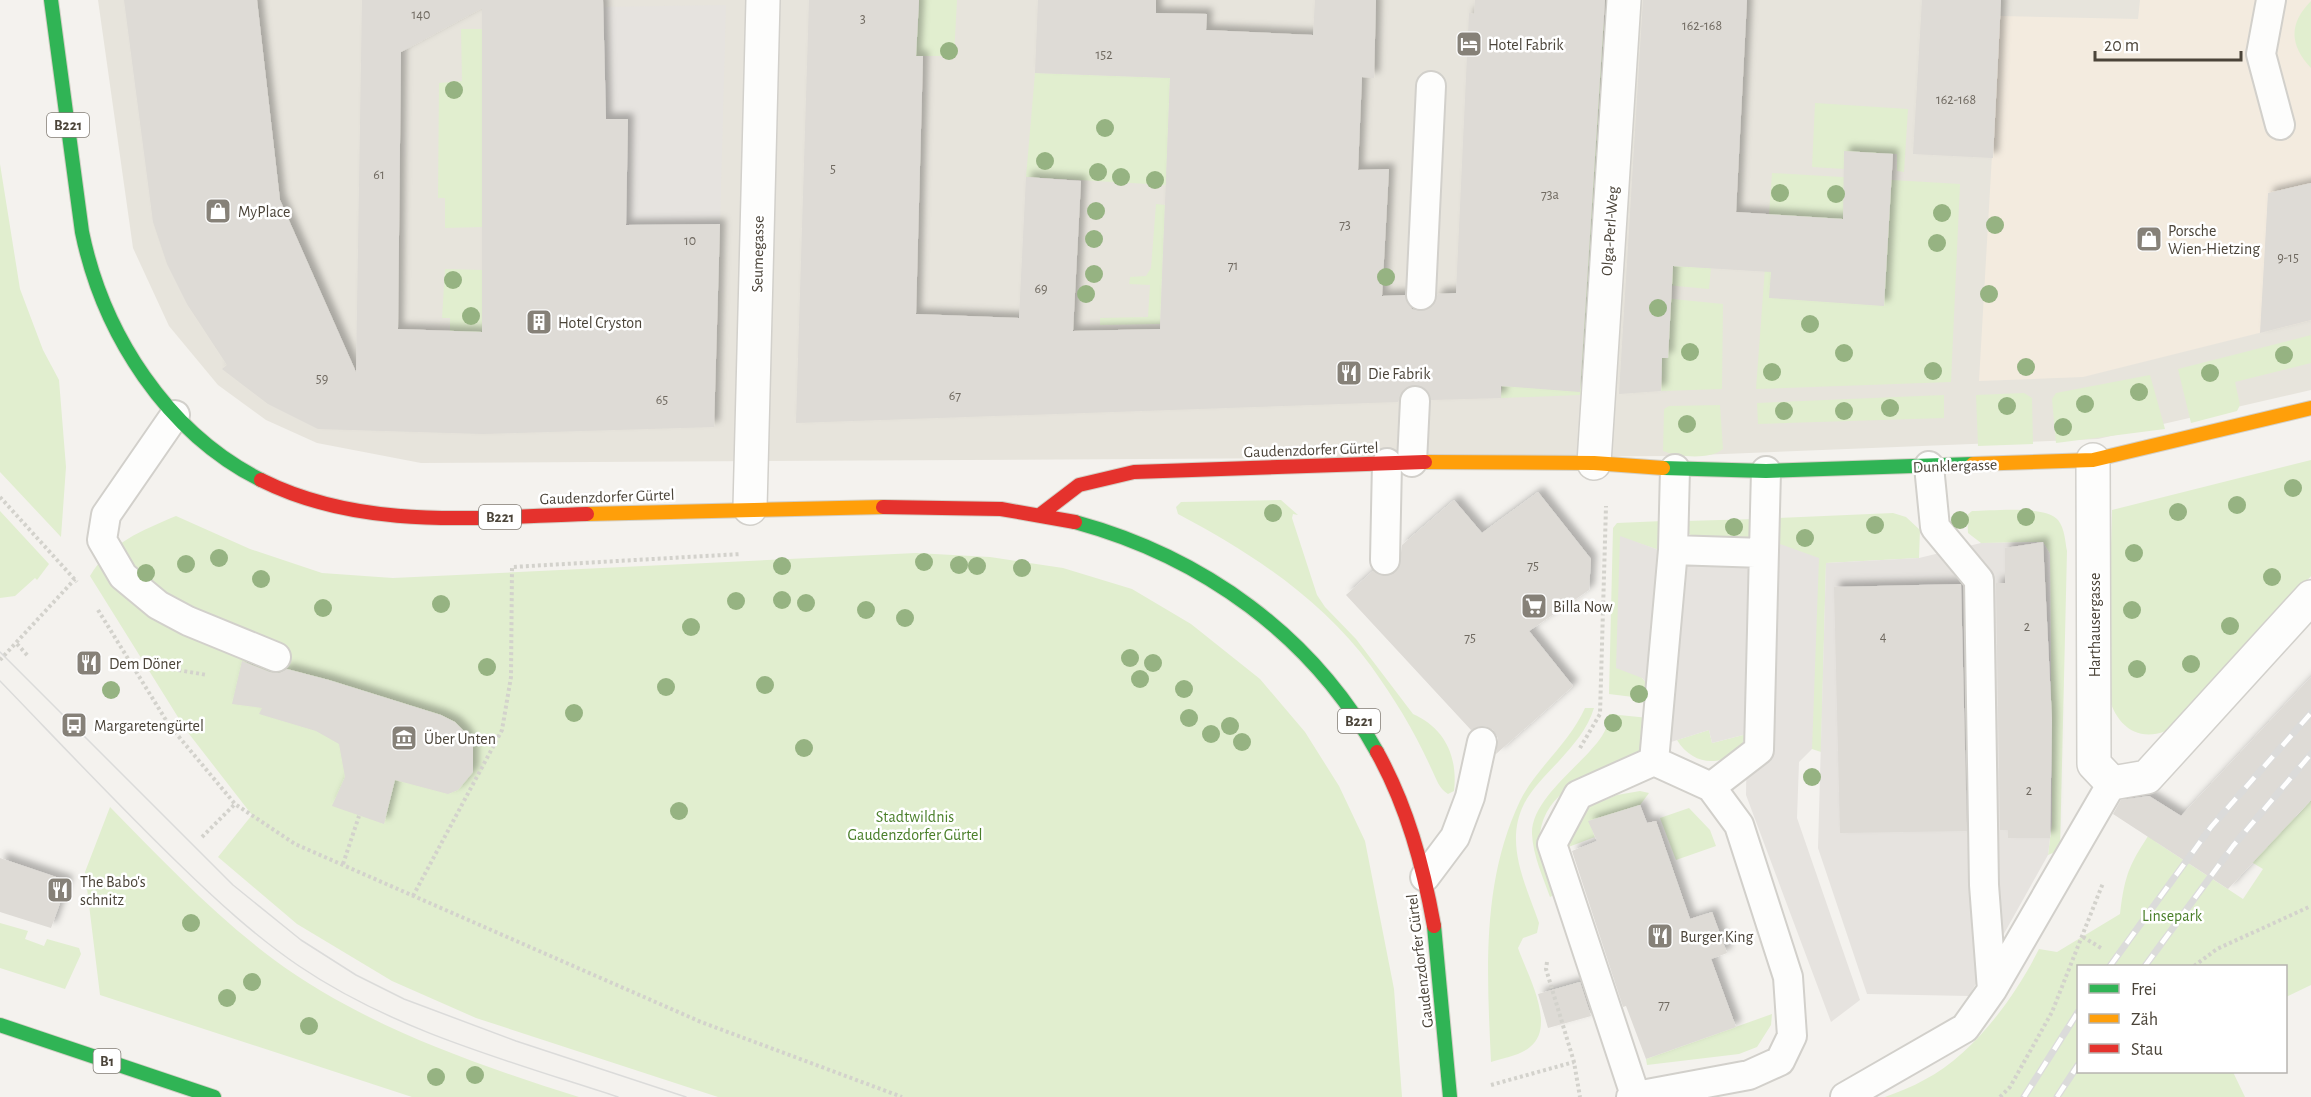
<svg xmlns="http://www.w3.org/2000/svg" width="2311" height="1097" font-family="'Alegreya Sans',sans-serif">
<defs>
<filter id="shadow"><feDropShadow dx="5.5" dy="-5.5" stdDeviation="3" flood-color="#0004"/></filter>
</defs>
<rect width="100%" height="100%" fill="#f4f2ee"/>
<path fill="#e7e4dc" d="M98 0H2311V390L2098 439 1674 456 421 463 317 443 266 420 218 385 169 326 133 248Z"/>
<path fill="#f3ebdf" d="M2140 0H2311V320L2083 377 1979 381 2000 16 2138 19Z"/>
<path fill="#e1eecf" d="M919 0H957L954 56H895L896 37H917Z
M2311 1V68C2290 46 2288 24 2311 1Z
M1589 22 1604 24 1582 391 1580 395 1501 398 1503 369Z
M461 29H482L483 227 445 228V198H438L439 83 462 81Z
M1035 73 1170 78 1166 185 1026 177Z
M1815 103 1908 109 1904 172 1897 171V154L1845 152 1844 169 1812 167Z
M0 164 20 289 43 350 59 380 66 467 61 537 0 472Z
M1772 173 1960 184 1951 382 1756 389Z
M1156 204 1165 205 1160 324 1100 325V318L1148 317 1150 285 1129 284 1130 277 1146 276 1151 268Z
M1644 264 1711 268 1709 289 1644 283Z
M445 269 483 270 482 350 450 331V318H442Z
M1643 296 1723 304 1722 389 1661 391 1662 371 1638 369Z
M2311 335V363L2235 382 2240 405 2237 411 2191 423 2178 369Z
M2150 375 2165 429 2056 443 2052 399 2056 393Z
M2024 393 2032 398 2033 444 1978 446 1976 395Z
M1944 395V418L1758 424 1757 403Z
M1720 405 1723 449C1710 460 1678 457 1663 451L1664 409 1669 406Z
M2311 460V576L2183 721C2147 748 2116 733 2107 690L2112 510Z
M1281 500 1298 515 1293 514 1292 518 1317 595 1325 607 1356 639 1413 714C1445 728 1458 757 1454 791L1448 794C1439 789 1436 778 1431 768 1415 732 1394 698 1371 666 1322 599 1250 552 1178 514L1176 507 1181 502Z
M0 511 49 564 37 580 35 578 15 596 0 598Z
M1972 511C1992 511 2046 505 2058 520 2065 529 2065 541 2067 551L2060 850 2048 855 2052 822 2050 554 2043 542 1981 543 1968 533 1967 515Z
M1893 513 1906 517 1920 530 1919 558 1826 563 1821 752 1812 749 1777 543V518Z
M176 516 250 549 322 573 393 578 916 553 990 557 1063 568 1132 589 1191 624 1260 679 1305 732 1339 786 1365 841 1394 989 1402 1097H718L476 1018 392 981 297 924 218 857 252 815 186 730 90 576C109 543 143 530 176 516Z
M1755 519 1754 532 1749 537 1692 536 1687 532 1686 521Z
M1663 521V544L1659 550 1620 537 1642 678 1649 686V699L1609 694 1613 528 1617 523Z
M1585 708H1594C1587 730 1574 744 1559 761 1547 774 1532 788 1524 804 1504 844 1526 885 1539 923L1537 933 1523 938 1518 948C1527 974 1557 1026 1530 1047 1521 1055 1503 1058 1491 1062 1487 974 1481 883 1520 801 1536 768 1569 744 1585 708Z
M1609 714 1649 718V749C1606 768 1535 787 1540 846 1541 863 1549 880 1554 895L1550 897C1543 877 1533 856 1532 834 1531 798 1584 764 1602 736 1606 730 1608 722 1609 714Z
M1709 730 1712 743 1747 734C1734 768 1695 770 1677 740Z
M1640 791 1649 793 1640 805 1589 821 1595 837 1563 849 1585 808 1617 795Z
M2311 800V985L2286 997V966H2078V1072H2233L2245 1097H1885C1898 1092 1912 1087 1924 1080 1973 1055 2015 997 2039 949L2057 952 2120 914C2125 872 2130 864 2152 830L2156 842 2243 899 2263 869 2248 860 2290 812 2296 817Z
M110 807C162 860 213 914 273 959 364 1026 472 1063 579 1097H412L100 995 85 872Z
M1689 808 1710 830 1716 846 1676 860 1660 818Z
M0 923 28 931 25 939 44 946 47 939 79 948 81 954 65 989 0 968Z
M1772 1014 1771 1025 1757 1047 1739 1054 1647 1065 1646 1059Z"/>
<path fill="#e6e3df" d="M726 5 720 224 626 225 628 119H606L598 7Z
M1620 536 1659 550 1777 543 1819 558 1812 749 1799 762 1797 818 1860 1000 1831 1022 1746 795 1747 734 1712 743 1709 730 1649 749V686L1642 678 1616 668Z
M2043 542 2050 554 2052 822 2048 855 1969 996 1867 994 1818 848 1826 563 1919 558 1981 543Z"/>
<path fill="#dedbd6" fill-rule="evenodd" filter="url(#shadow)" d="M124 0H257L280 200 356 372 362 0H603L606 119H628L626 225 720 224 714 427 483 434 318 429 268 404 222 369 227 365 187 304 167 264 153 222ZM482 8V332L398 329 401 52Z
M809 0H919L916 56H923L916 314 1019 318 1026 177 1081 181 1073 331 1160 329 1170 78 1035 73 1038 0H1156V13L1207 14 1206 30 1313 35 1315 0H1376L1374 78 1362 77 1358 170 1389 169 1382 296 1405 295 1412 309 1421 311 1434 304 1438 294 1456 293 1469 13 1474 14 1475 0H1605L1580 392 1501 386V398L1431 400 1424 388 1415 385 1402 392 1398 402 796 423Z
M1643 0H1747L1736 212 1843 219 1844 151 1893 154 1884 306 1769 298 1771 272 1673 266 1668 358H1662L1661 391 1619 394Z
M1922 0H2001L1993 158 1913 154Z
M2311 183V320L2260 333 2268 193Z
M1538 492 1591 559 1589 590 1529 631 1573 686 1496 754 1498 738 1493 730 1485 726 1471 730 1346 595 1373 571 1384 576 1393 574 1399 568 1402 545 1454 500 1482 533Z
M2043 542 2052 720 2050 838H2008V830H2000L1996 583H2005V548Z
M1961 584 1967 831 1840 833 1834 587Z
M242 661 270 672 279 673 287 669 329 680 441 715 455 722 465 732 473 747V772L458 790 448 794 395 780 384 824 332 806 345 777 339 744 316 731 259 714 262 708 232 704Z
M2311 677V800L2228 889 2113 814 2121 800 2149 796 2181 816Z
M1640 805 1647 823 1656 821 1690 919 1712 912 1727 953 1711 959 1736 1027 1646 1059 1626 1006 1623 1007 1572 851 1597 841 1588 821Z
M0 858 68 881 51 928 0 912Z
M1580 982 1591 1016 1548 1028 1538 994Z"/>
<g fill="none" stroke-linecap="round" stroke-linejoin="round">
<g stroke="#d2d0cb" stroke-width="32">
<path id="lane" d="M2271 0 2261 54 2280 125
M1421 295 1431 86
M175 415 106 515 102 540 123 576 158 605 188 621 276 657
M1412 462 1415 401
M1673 550 1763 553
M1385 560 1387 463
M1654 761 1673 550 1675 469
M1711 787 1759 750 1766 471
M1425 877 1455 837 1470 797 1482 742
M1992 990 2112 783
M1631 1097 1749 1075 1780 1061 1792 1036 1788 977 1739 825 1711 787 1654 761 1578 795 1552 844 1635 1095
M1845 1097 1965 1028 1992 990 1984 885 1979 580 1935 527 1929 466"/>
</g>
<g stroke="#d2d0cb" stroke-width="36">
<path id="street" d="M2093 460 2094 764 2112 783 2147 777 2311 597
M1594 463 1624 0
M750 508 763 0"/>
</g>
<g stroke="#d3cfc5" stroke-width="16">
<path id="fast" d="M51 0 82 232C103 334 167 433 261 480
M1663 468 1766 471 1973 464
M1075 522C1203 557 1312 635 1377 752
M1434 926 1450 1097
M0 1025 214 1097"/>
</g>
<g stroke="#d3cfc5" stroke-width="16">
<path id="slow" d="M1425 462 1594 463 1663 468
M1973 464 2093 460 2311 408
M587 514 883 507"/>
</g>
<g stroke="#d3cfc5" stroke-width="16">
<path id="jam" d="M261 480C363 531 477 517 587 514
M883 507 1001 509 1075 522
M1041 514 1079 485 1134 472 1425 462
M1377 752C1407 806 1423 865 1434 926"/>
</g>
<path stroke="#d3d2cc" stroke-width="4" stroke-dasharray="3 3" stroke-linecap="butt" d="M0 497 77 582
M98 610 169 725 235 804 295 844 701 1022 902 1097
M17 644 28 656
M0 660 75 579
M131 662 207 675
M1580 748 1600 714 1606 506
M202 837 235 804
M343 864 359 816
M413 896 502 730 511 677 512 567 741 554
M2083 937 2101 948
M1547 962 1546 969 1574 1062
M2194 966 2217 949 2311 906
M1491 1085 1574 1062 1580 1097
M2000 1097 2010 1087 2052 1012 2103 883"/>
<use href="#lane" stroke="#fdfdfc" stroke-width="28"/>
<use href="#street" stroke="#fdfdfc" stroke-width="33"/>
<use href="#fast" stroke="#30b455" stroke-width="14"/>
<use href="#slow" stroke="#ff9f0a" stroke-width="14"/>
<use href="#jam" stroke="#e5322d" stroke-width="14"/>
<path stroke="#dbdbda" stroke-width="1.5" d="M0 652 233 885 301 940 356 975 404 999 516 1041 686 1097
M0 681C59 742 117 804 178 863 216 900 255 936 299 966 395 1031 509 1061 618 1097"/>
<g stroke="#dbdbda" stroke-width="7">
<path id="rail" d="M2110 966 2211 827 2311 713
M2145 966 2233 846 2311 754
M2024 1097 2078 1012
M2057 1097 2078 1065"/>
</g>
<use href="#rail" stroke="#fff" stroke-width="4.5" stroke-dasharray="14" stroke-linecap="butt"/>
</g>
<g fill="#96b382">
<circle cx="949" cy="51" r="9"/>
<circle cx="454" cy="90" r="9"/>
<circle cx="1105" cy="128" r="9"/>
<circle cx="1045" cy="161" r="9"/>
<circle cx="1098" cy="172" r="9"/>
<circle cx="1121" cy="177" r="9"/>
<circle cx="1155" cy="180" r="9"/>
<circle cx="1780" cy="193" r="9"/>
<circle cx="1836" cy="194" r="9"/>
<circle cx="1096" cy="211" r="9"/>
<circle cx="1942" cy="213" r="9"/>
<circle cx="1995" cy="225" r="9"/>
<circle cx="1094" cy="239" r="9"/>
<circle cx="1937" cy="243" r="9"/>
<circle cx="1094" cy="274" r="9"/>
<circle cx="1386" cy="277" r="9"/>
<circle cx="453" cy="280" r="9"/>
<circle cx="1086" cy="294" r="9"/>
<circle cx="1989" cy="294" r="9"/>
<circle cx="1658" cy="308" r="9"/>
<circle cx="471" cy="316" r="9"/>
<circle cx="1810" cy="324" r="9"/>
<circle cx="1690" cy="352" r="9"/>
<circle cx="1844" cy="353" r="9"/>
<circle cx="2284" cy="355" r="9"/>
<circle cx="2026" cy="367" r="9"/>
<circle cx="1933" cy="371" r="9"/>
<circle cx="1772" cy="372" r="9"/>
<circle cx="2210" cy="373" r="9"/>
<circle cx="2139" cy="392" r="9"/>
<circle cx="2085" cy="404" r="9"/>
<circle cx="2007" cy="406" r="9"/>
<circle cx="1890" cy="408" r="9"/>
<circle cx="1784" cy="411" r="9"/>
<circle cx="1844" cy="411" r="9"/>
<circle cx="1687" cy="424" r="9"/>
<circle cx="2063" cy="427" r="9"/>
<circle cx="2293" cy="488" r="9"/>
<circle cx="2237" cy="505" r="9"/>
<circle cx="2178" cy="512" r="9"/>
<circle cx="1273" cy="513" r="9"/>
<circle cx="2026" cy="517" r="9"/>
<circle cx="1960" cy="520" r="9"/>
<circle cx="1875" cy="525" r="9"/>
<circle cx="1734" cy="527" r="9"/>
<circle cx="1805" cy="538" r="9"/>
<circle cx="2134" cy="553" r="9"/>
<circle cx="219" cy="558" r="9"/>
<circle cx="924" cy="562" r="9"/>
<circle cx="186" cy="564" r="9"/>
<circle cx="959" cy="565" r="9"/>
<circle cx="782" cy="566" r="9"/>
<circle cx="977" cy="566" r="9"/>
<circle cx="1022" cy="568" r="9"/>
<circle cx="146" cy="573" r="9"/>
<circle cx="2272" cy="577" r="9"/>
<circle cx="261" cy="579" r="9"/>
<circle cx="782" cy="600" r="9"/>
<circle cx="736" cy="601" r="9"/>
<circle cx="806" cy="603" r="9"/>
<circle cx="441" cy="604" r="9"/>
<circle cx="323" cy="608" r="9"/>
<circle cx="866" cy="610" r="9"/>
<circle cx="2132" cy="610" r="9"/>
<circle cx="905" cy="618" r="9"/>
<circle cx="2230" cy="626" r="9"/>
<circle cx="691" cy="627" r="9"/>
<circle cx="1130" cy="658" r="9"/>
<circle cx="1153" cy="663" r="9"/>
<circle cx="2191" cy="664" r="9"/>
<circle cx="487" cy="667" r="9"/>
<circle cx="2137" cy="669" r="9"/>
<circle cx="1140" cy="679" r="9"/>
<circle cx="765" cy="685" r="9"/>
<circle cx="666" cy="687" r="9"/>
<circle cx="1184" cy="689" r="9"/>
<circle cx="111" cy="690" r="9"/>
<circle cx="1639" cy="694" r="9"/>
<circle cx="574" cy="713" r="9"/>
<circle cx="1189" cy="718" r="9"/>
<circle cx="1613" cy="723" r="9"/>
<circle cx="1230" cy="726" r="9"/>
<circle cx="1211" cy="734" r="9"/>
<circle cx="1242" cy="742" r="9"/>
<circle cx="804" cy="748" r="9"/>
<circle cx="1812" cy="777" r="9"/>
<circle cx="679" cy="811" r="9"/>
<circle cx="191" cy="923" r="9"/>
<circle cx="252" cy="982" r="9"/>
<circle cx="227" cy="998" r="9"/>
<circle cx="309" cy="1026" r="9"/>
<circle cx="475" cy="1075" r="9"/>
<circle cx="436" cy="1077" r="9"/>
</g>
<defs>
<g id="hotel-square" transform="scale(1.35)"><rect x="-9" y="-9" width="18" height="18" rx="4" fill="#868178" stroke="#fff"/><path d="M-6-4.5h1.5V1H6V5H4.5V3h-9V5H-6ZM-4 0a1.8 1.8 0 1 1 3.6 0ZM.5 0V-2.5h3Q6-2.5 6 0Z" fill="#fff"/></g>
<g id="shop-square" transform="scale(1.35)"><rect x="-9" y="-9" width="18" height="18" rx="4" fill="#868178" stroke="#fff"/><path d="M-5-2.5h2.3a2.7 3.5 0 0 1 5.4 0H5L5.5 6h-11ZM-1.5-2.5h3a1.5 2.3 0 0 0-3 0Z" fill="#fff"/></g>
<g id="building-square" transform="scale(1.35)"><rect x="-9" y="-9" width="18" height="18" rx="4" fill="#868178" stroke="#fff"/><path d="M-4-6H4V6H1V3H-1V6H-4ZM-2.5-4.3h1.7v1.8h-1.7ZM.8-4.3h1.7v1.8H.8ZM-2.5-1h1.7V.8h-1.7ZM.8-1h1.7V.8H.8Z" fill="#fff"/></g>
<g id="restaurant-square" transform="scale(1.35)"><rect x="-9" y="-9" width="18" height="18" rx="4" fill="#868178" stroke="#fff"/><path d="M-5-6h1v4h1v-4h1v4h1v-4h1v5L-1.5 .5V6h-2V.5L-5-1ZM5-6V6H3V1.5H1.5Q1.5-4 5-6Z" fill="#fff"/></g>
<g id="supermarket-square" transform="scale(1.35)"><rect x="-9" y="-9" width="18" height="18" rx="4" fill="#868178" stroke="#fff"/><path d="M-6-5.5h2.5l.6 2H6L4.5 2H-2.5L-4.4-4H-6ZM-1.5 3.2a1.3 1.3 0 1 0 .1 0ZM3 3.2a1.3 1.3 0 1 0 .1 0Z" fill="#fff"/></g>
<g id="bus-square" transform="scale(1.35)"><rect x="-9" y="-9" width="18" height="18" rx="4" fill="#868178" stroke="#fff"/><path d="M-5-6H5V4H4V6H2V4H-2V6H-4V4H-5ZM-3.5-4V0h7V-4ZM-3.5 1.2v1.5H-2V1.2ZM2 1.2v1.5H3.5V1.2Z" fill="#fff"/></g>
<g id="museum-square" transform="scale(1.35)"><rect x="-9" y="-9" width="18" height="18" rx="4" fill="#868178" stroke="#fff"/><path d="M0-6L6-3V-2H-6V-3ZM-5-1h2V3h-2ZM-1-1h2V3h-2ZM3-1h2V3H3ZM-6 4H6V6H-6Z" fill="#fff"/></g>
</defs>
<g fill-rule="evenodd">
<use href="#hotel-square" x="1469" y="44"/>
<use href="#shop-square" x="218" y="211"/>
<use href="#shop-square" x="2149" y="239"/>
<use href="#building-square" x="539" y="322"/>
<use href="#restaurant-square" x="1349" y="373"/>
<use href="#supermarket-square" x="1534" y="606"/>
<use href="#restaurant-square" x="89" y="663"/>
<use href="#bus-square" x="74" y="725"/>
<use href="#museum-square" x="404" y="738"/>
<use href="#restaurant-square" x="60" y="890"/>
<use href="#restaurant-square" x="1660" y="936"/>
</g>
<g text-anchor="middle" stroke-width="5" stroke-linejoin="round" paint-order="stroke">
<g font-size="14" fill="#706a61">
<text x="421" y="19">140</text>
<text x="863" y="23">3</text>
<text x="1702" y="30">162-168</text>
<text x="1104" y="59">152</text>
<text x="1956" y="104">162-168</text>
<text x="833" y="173">5</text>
<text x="379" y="179">61</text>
<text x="1550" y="199">73a</text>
<text x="1345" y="229">73</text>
<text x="690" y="245">10</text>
<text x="2288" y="262">9-15</text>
<text x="1233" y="270">71</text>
<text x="1041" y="293">69</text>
<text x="322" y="383">59</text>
<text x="955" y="400">67</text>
<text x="662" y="404">65</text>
<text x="1533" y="570">75</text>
<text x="2027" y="631">2</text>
<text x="1883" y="641">4</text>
<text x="1470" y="642">75</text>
<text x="2029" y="795">2</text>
<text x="1664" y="1009">77</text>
</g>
<g fill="#fff" stroke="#817c74" stroke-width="1.5">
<rect x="47" y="113" width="42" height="24" rx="4.5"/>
<rect x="479" y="505" width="42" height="24" rx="4.5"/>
<rect x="1338" y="709" width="42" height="24" rx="4.5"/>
<rect x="93.5" y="1049" width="27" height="24" rx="4.5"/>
</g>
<g font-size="15" font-weight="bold" fill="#4b4439">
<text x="68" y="130">B221</text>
<text x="500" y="522">B221</text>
<text x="1359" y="726">B221</text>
<text x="107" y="1066">B1</text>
</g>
<g font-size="16" fill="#4b4439" stroke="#fff" text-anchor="start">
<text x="1488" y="50">Hotel Fabrik</text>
<text x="238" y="217">MyPlace</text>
<text x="2168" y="236">Porsche<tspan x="2168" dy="18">Wien-Hietzing</tspan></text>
<text x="558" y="328">Hotel Cryston</text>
<text x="1368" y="379">Die Fabrik</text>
<text x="1553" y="612">Billa Now</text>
<text x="109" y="669">Dem Döner</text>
<text x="94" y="731">Margaretengürtel</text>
<text x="424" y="744">Über Unten</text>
<text x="80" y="887">The Babo's<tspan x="80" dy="18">schnitz</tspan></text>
<text x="1680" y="942">Burger King</text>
</g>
<g font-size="16" fill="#4b4439" stroke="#fff">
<text transform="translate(1609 231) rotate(-86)" y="6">Olga-Perl-Weg</text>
<text transform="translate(757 254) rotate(-89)" y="6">Seumegasse</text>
<text transform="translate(1311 449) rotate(-2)" y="6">Gaudenzdorfer Gürtel</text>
<text transform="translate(1955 465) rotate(-2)" y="6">Dunklergasse</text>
<text transform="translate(607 496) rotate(-2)" y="6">Gaudenzdorfer Gürtel</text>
<text transform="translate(2094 625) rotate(-90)" y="6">Harthausergasse</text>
<text transform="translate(1419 961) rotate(-97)" y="6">Gaudenzdorfer Gürtel</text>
</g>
<g font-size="16" fill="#4a7f2a" stroke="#fff">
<text x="915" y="822">Stadtwildnis<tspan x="915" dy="18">Gaudenzdorfer Gürtel</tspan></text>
<text x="2172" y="921">Linsepark</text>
</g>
</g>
<rect x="2077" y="965" width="210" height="108" fill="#ffffff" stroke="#b7b4b0" stroke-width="1.5"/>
<rect x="2089" y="984" width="30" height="9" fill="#30b455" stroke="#b7b4b0" stroke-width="1.5"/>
<text x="2131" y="995" font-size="18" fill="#4b4439">Frei</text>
<rect x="2089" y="1014" width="30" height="9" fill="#ff9f0a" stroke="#b7b4b0" stroke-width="1.5"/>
<text x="2131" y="1025" font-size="18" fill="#4b4439">Zäh</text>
<rect x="2089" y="1044" width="30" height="9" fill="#e5322d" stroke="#b7b4b0" stroke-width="1.5"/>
<text x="2131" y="1055" font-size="18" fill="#4b4439">Stau</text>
<path d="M2095 51v9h146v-9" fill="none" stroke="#4b4439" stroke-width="3"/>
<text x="2104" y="51" font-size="18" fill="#4b4439" stroke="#ffffff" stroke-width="4.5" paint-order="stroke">20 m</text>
</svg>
